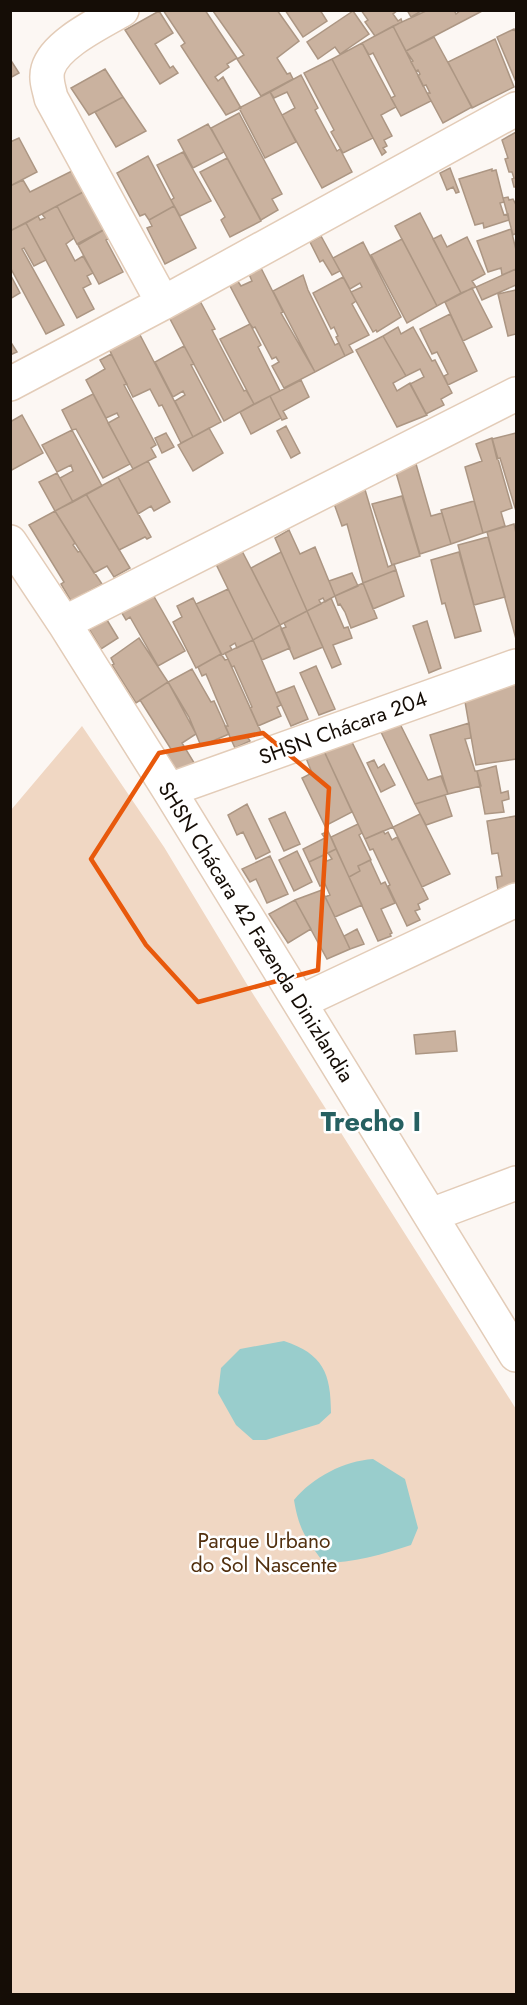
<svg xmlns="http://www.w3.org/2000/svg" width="527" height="2005" font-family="Jost,sans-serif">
<rect width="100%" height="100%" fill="#fcf7f3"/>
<path fill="#f0d7c3" d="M82 726 164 847 248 986 516 1409V1994H11V810Z"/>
<path fill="#99cdcc" d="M284 1341C323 1354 331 1373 331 1413L319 1424 266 1440H253L236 1425 218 1393 221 1368 240 1349Z
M373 1459 405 1479 418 1528 411 1545C385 1554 351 1563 324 1563 306 1539 299 1530 294 1500 313 1477 344 1461 373 1459Z"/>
<path fill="#cab29f" stroke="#ac9683" stroke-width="1.5" d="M163 10H205L237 58 227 64 229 67 215 77 218 81 223 77 241 108 226 115 181 46 185 43Z
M277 10 299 41 277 58 287 74 290 73 293 79 261 96 237 59 244 55 213 11Z
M285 10H320L327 21 303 37Z
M361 10H398L393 14 398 21 401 19 402 22 375 36 365 22 368 20Z
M407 10H423L411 17Z
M428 10H454L456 14 461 10H484L406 51 393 26Z
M159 11 173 33 155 44 170 68 173 66 178 73 160 84 125 30Z
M353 11 369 34 340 54 335 47 318 59 307 42Z
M393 26 431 101 401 116 391 98 395 96 373 53 369 55 362 43Z
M514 29 516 32V82L497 37Z
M434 37 472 107 443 123 427 93H430L426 85 423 86 418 76 420 74 418 70 416 71 411 62 413 61 406 51Z
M495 39 514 87 472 108 448 62Z
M362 43 396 107 381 115 392 136 384 140 387 146 383 148 386 152 382 155 332 59Z
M10 59 19 73 10 78Z
M332 59 373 138 343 153 331 132 334 130 304 73Z
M105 69 123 97 89 115 71 88Z
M301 75 318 108 315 110 337 151 340 149 352 172 322 188 282 115 295 108 287 92 274 98 270 92Z
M270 92 296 142 265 158 239 108Z
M123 97 146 131 116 147 95 112Z
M239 113 282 194 272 199 278 210 261 220 211 128Z
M208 124 224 152 193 168 178 140Z
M516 132V187H514L512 179 514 178 512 172H509L505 159 508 158 502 140Z
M19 138 37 172 10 186V142Z
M183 152 211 201 180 216 171 200 174 198 157 165Z
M148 156 174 206 149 220 145 214 140 216 117 173Z
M227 158 261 221 230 237 221 220 225 217 200 172Z
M450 168 459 192 456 193 453 187 447 190 440 173Z
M492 169V171L496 170 504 202 500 203 504 215 508 214 509 220 484 228 483 223 475 225 459 179Z
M72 171 87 190 10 231V186L23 180 30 192Z
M87 190 107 228 77 244 57 206Z
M508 197 509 200 513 199 516 205V233L513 235 503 198Z
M57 206 74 238 66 244 75 261 83 256 93 273 87 276 91 284 83 288 94 309 77 318 26 223 38 216 40 220 45 218 42 214Z
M174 206 196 248 165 264 147 228 152 226 149 220Z
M420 213 461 293 437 306 395 226Z
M26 223 46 260 34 266 24 248 22 249 64 325 46 334 10 267V231Z
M107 228 112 237 106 240 123 272 99 284 78 245Z
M511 229 516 250V269L502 275 501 268 488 272 477 241Z
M441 235 447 247 467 237 485 274 472 281 476 287 461 293 433 239Z
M321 236 340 271 332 275 323 260 320 262 310 242Z
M402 239 437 306 407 323 371 255Z
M363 242 401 317 377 332 376 330 373 332 351 292 362 287 360 283 350 289 333 258Z
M261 268 283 312 281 313 315 372 284 388 272 366 279 362 276 357 272 359 255 327 253 328 250 324 229 284 237 280 241 286 252 281 249 274Z
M516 269V285L482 300 476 287Z
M10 274 20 293 10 299Z
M303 275 308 290 335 345 339 343 345 356 315 372 273 291Z
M343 277 356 301 352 304 369 335 349 345 353 352 345 356 336 337 338 336 334 327 331 329 313 293Z
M472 288 492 327 463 341 445 302Z
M516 290V334L508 336 498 294Z
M200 301 215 329 212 330 244 391 246 390 254 404 224 421 169 317Z
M450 314 477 371 448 385 444 376 448 374 437 352 432 354 420 329Z
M250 324 261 345 258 347 280 391 254 404 220 339Z
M398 327 401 334 413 327 432 361 435 360 452 393 441 399 444 405 426 414 410 384 424 377 420 369 406 376 383 336Z
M139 333 193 437 181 443 162 405 159 406 150 389 133 397 109 349Z
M383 336 406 376 393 383 397 391 410 383 427 415 397 427 356 350Z
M10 341 17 352 10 355Z
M184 346 194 364 191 365 221 422 193 437 175 401 185 395 183 391 173 397 155 362Z
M111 354 127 384 124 385 156 445 151 448 156 457 133 469 108 423 119 417 117 413 106 418 86 380 105 369 100 360Z
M301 380 309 397 283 411 287 418 282 420 270 396Z
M93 394 130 464 103 478 76 429 72 430 62 410Z
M270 396 281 418 251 434 240 412Z
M22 415 43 453 10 471V422Z
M286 426 300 453 291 458 277 431Z
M209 428 223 453 193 471 178 445Z
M72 430 102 486 73 502 60 478 73 471 71 465 57 472 42 445Z
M166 433 174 447 162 453 155 438Z
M516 433V511L500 458 497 459 492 439Z
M492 438 512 508 501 512 505 526 483 533 465 467 482 461 476 444Z
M414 457 431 516 442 513 451 544 420 554 394 466Z
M148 461 170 502 154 511 151 506 138 514 118 477Z
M57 473 73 502 55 511 39 482Z
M118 477 151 537 147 539 145 537 119 550 86 494Z
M363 483 388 567 394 564 396 570 363 583 347 524 342 526 332 498Z
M86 494 130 568 114 577 107 566 94 573 55 511Z
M402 496 420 556 392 565 372 504Z
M474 501 483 533 451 544 441 510Z
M55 511 75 543 73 545 78 552 80 551 102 584 71 601 61 584 64 582 29 525Z
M514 524 516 533V639L487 532Z
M289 530 300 554 315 547 335 596 325 602 323 598 319 600 321 604 307 611 275 538Z
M488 537 505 597 474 605 458 545Z
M240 547 280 625 253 640 214 560Z
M281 552 307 611 280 625 251 568Z
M459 552 481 631 455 638 445 603 442 604 431 560Z
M396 570 404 596 373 609 363 583Z
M352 573 358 586 335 596 329 581Z
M363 583 377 618 351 628 345 612 340 604 338 605 335 596Z
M228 589 253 640 237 648 235 643 230 646 232 650 222 655 196 604Z
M152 593 185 651 158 666 130 617 126 620 120 610Z
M193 598 221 654 196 668 173 622 182 617 177 606Z
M331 598 344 628 348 627 352 638 333 645 341 664 332 668 307 611Z
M307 611 323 647 294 659 281 629 286 627 284 623Z
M107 620 118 638 101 649 89 629Z
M427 621 441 668 429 673 413 626Z
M280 625 290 648 262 660 253 640Z
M139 638 168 682 136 703 112 665 114 664 111 658Z
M253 640 281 705 277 707 281 716 258 726 250 708 252 707 234 666 232 667 225 653Z
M221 654 225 660 228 659 261 732 248 738 250 741 235 748 225 726H228L206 674 202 676 198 667Z
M316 666 335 709 319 715 300 673Z
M192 669 211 702 214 701 229 734 201 746 189 717 168 682Z
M516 680V759L476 765 464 696Z
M168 682 196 734 182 743 196 766 179 774 166 753 171 749 140 700Z
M294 686 308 719 291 726 276 693Z
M399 722 428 780 441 776 448 794 415 804 380 730Z
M469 723 471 738 465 739 475 771H477L481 786 448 794 430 735Z
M350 738 393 827 365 839 324 751Z
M324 751 352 812 325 826 302 778 312 773 306 758Z
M374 760 378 768 384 764 395 785 381 792 367 763Z
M496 766 501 793 508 791 509 799 502 801 504 812 485 814 477 771Z
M445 795 452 816 426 825 415 804Z
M247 804 270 852 256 859 243 832 237 835 228 815Z
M285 812 300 844 284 851 269 819Z
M420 814 450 874 422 887 393 827Z
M516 816V886L498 890 496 877 502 876 498 853 492 854 487 821Z
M358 824 362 833 359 835 371 860 358 866 360 871 349 877 331 837Z
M328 831 336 849 309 862 303 849 325 838 322 834Z
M383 831 385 834 388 832 392 840 397 837 428 899 418 904 420 909 415 911 420 920 407 926 388 886 390 885 373 849 370 850 365 839Z
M336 849 362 905 335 917 325 897 330 895 325 884 320 886 309 862 324 855 327 861 332 859 328 853Z
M297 851 312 882 294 891 279 860Z
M270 856 288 894 267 903 256 879 250 882 242 869Z
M370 860 381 884 385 882 395 903 381 909 392 933 390 934 391 936 378 941 349 877 360 871 358 866Z
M322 890 350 949 327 959 295 900Z
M295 900 311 929 288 943 269 914Z
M357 929 364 944 350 949 344 936Z
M455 1031 457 1051 416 1054 414 1035Z"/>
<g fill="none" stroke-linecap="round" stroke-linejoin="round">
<g stroke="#e3ccb8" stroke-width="36">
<path id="minor" d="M122 10C100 23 55 44 48 69 45 79 49 88 51 98L163 303
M10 384 163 303 516 109
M10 542 64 623 169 790 516 1355
M64 623 516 394
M169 790 516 666
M300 1002 516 900
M431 1215 516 1183"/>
</g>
<use href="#minor" stroke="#fff" stroke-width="33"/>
</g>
<path fill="none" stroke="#e8590c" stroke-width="4.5" stroke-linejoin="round" d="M263 733 329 788 318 970 198 1002 146 945 91 859 159 753Z"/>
<g text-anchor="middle" stroke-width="5" stroke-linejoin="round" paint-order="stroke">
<g font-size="21" fill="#150d06" stroke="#fff">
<text transform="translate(343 728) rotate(-20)" y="7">SHSN Chácara 204</text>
<text transform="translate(256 932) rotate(58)" y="7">SHSN Chácara 42 Fazenda Dinizlandia</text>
</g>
<g font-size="21" fill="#52300f" stroke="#fff">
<text x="264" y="1548">Parque Urbano<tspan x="264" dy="24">do Sol Nascente</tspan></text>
</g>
<g font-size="27" font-weight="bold" fill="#266061" stroke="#fff">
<text x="371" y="1131">Trecho I</text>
</g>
</g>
<rect width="527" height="2005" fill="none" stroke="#150d06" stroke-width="24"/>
</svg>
